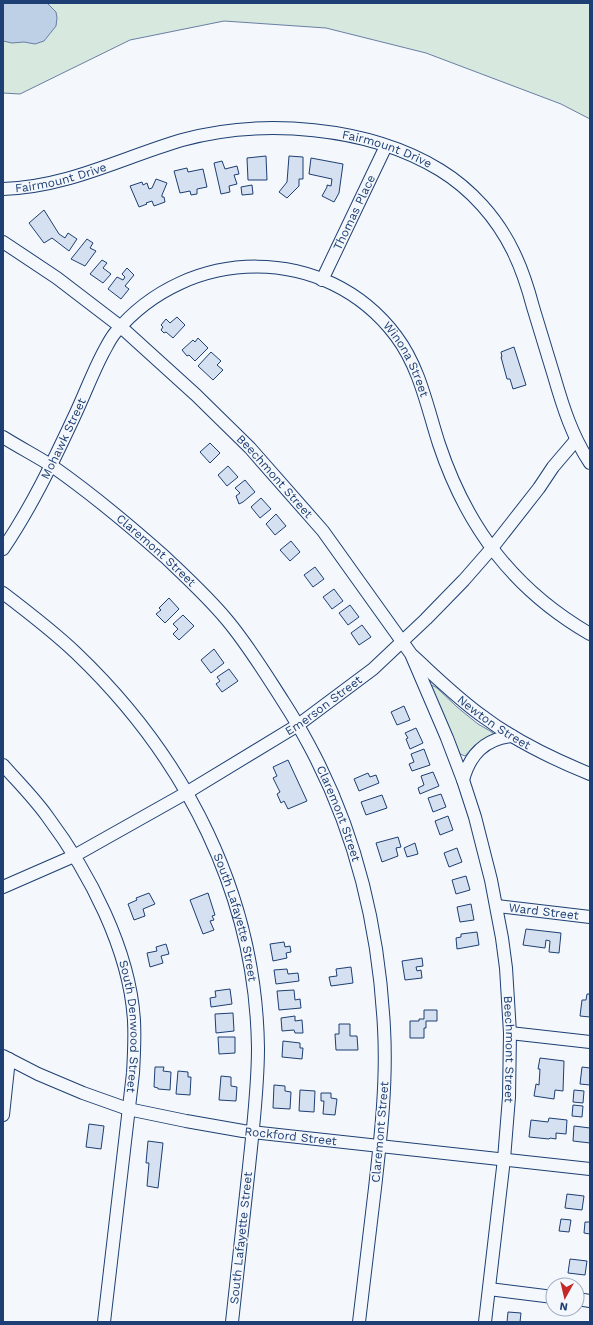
<svg xmlns="http://www.w3.org/2000/svg" width="593" height="1325" font-family="'Work Sans',sans-serif">
<rect width="100%" height="100%" fill="#f4f7fb"/>
<path fill="#d7e8df" stroke="#687fa3" d="M3 3H590V119L561 104 426 53 326 28 224 21 130 40 20 94 3 93Z
M432 685 437 688 457 707 478 724 492 732 494 735 474 746 465 756 460 754 431 686Z"/>
<path fill="#bed0e5" stroke="#687fa3" d="M3 3H47L56 12 57 18 56 26 44 41 35 44 24 42 12 43 3 41Z"/>
<path fill="#d5e0f0" stroke="#1d3f73" d="M266 156 267 180H248L247 158Z
M289 156 303 157V179H299V186L287 198 279 192 287 182Z
M311 158 343 164 339 193 334 202 322 196 327 187V185L331 186 332 179 309 174Z
M222 161 225 169 237 166 239 174 234 175 237 184 229 186 230 192 221 194 214 163Z
M187 168 188 172 203 169 207 187 197 189V194L191 195 190 191 180 193 174 171Z
M156 179 167 183 162 195V197H164L165 202 154 206 152 201 146 203 147 204 139 207 130 186 142 182 143 185 147 183 149 189 152 188Z
M252 185 253 194 242 195 241 187Z
M44 210 59 234 65 238 68 233 77 239 69 251 52 238 44 243 29 223Z
M87 239 93 243 90 248 96 251 85 266 71 259Z
M102 260 107 263 103 268 111 274 103 283 90 274Z
M127 268 134 275 125 286 129 289 121 299 108 289 117 277 123 280 125 277 122 274Z
M177 317 185 325 173 338 166 332 164 333 161 330 163 327 161 325 166 319 170 323Z
M198 338 208 348 195 361 189 355 187 356 182 350 193 340 195 342Z
M514 347 526 385 513 389 510 379H507L501 357H502L501 352Z
M211 352 221 361 217 365 223 370 213 380 198 366Z
M210 443 220 453 210 463 200 452Z
M228 466 238 477 227 486 218 475Z
M245 480 255 492 243 502 239 504 236 496 240 493 235 488Z
M261 498 271 509 260 518 251 507Z
M276 514 286 526 275 535 266 524Z
M291 541 300 552 290 561 280 550Z
M315 567 324 579 313 587 304 575Z
M334 589 343 601 332 609 323 597Z
M169 598 179 609 165 623 156 614 161 610 159 608Z
M350 605 359 617 348 625 339 613Z
M183 615 194 626 179 640 173 634 178 629 173 624Z
M362 625 371 637 359 645 351 633Z
M214 649 224 663 211 673 201 660Z
M229 669 238 681 222 692 216 684 220 681 217 677Z
M404 706 410 720 397 725 391 712Z
M416 728 423 743 410 749 406 739 408 738 405 733Z
M424 749 430 765 412 771 409 764 414 762 411 754Z
M288 760 307 801 288 809 284 801 281 803 277 794 280 792 273 778 277 776 273 767Z
M433 772 439 786 420 794 418 788 424 785 421 776Z
M368 773 370 777 376 775 379 783 359 791 354 779Z
M441 794 446 807 433 812 428 798Z
M382 795 387 808 366 815 361 802Z
M448 816 453 830 440 835 435 821Z
M398 837 401 847 396 848 398 856 382 862 376 843Z
M415 843 418 854 407 857 404 848Z
M457 848 462 862 449 867 444 853Z
M466 876 470 890 456 894 452 880Z
M149 893 155 904 143 909 145 916 134 920 128 904 137 900 136 898Z
M208 893 215 915 212 916 214 920 210 921 214 930 203 934 190 900Z
M471 904 474 920 460 922 457 907Z
M526 929 561 933 559 953 549 952 550 941 546 940 545 948 523 945Z
M477 932 479 945 457 949 456 938 461 937V934Z
M284 942 285 947 290 946 291 952 286 953 287 958 273 961 270 944Z
M166 944 169 954 161 956 163 963 150 967 147 953 157 951 156 947Z
M422 958 423 966 416 967 417 971 421 970 422 978 405 980 402 961Z
M351 967 353 983 331 986 329 977 337 976 336 969Z
M287 969 288 974 298 973 299 981 276 984 274 970Z
M230 989 232 1004 211 1007 210 998 216 997 215 991Z
M294 990 295 1000 300 999 301 1008 279 1010 277 991Z
M587 994H590V1017L580 1016 582 1000H586Z
M424 1010H437V1021H426V1028H424V1038H410V1021H419V1019H424Z
M233 1013 234 1031 216 1033 215 1014Z
M295 1016V1021L302 1020 303 1033H295L294 1030 282 1031 281 1018Z
M339 1024H350V1036H357L358 1050H336L335 1034H339Z
M218 1037H235V1053L219 1054Z
M283 1041 300 1043V1048H303L302 1059 282 1057Z
M540 1058 564 1061 563 1091 555 1090 554 1099 534 1096 536 1084 539 1085 540 1069H538Z
M155 1067H164L163 1071 171 1072 170 1090 158 1089V1088L154 1087Z
M582 1067 590 1068V1085L580 1084Z
M178 1071 188 1072V1077H191L190 1095 176 1094Z
M221 1076 231 1077V1086L237 1087 236 1101 219 1100Z
M274 1085 285 1086V1091L291 1092 290 1109 273 1108Z
M300 1090 315 1091 314 1112 299 1111Z
M574 1090 584 1091 583 1103 573 1102Z
M321 1093H331V1098L337 1099 335 1115 323 1114 324 1101H321Z
M573 1105 583 1106 582 1117 572 1116Z
M549 1118 567 1120 566 1134 556 1133V1139L550 1138 549 1139 529 1137 531 1120 548 1122Z
M89 1124 104 1126 101 1149 86 1147Z
M574 1126 590 1128V1143L573 1141Z
M148 1141 163 1143 158 1188 147 1186 149 1163H146Z
M567 1194 584 1196 582 1210 565 1208Z
M561 1219 571 1220 569 1232 559 1231Z
M585 1222H590V1234L584 1233Z
M570 1259 587 1261 585 1275 568 1273Z
M508 1312 521 1313 520 1322H507Z"/>
<g fill="none" stroke-linecap="round" stroke-linejoin="round">
<g stroke="#1d3f73" stroke-width="14">
<g id="minor">
<path id="s1" d="M3 189C68 187 121 158 182 140 262 118 368 126 440 170 471 189 497 218 513 251 522 269 528 288 533 307 540 330 547 353 554 376 563 407 572 436 590 463"/>
<path id="s2" d="M3 242 57 278 121 327 196 395 250 448 323 531 411 654 447 738 463 780 475 817 491 880 502 938 506 968 510 1033 509 1097 504 1159 485 1322"/>
<path id="s3" d="M322 280 386 146"/>
<path id="s4" d="M3 437C19 447 36 456 52 466 92 494 129 525 165 557 186 577 208 597 227 620 248 645 265 673 283 701 292 715 301 730 309 745 356 832 379 930 384 1028 387 1081 381 1135 375 1188 370 1233 364 1277 359 1322"/>
<path id="s5" d="M3 549C31 508 53 462 74 417 84 396 92 374 103 353 107 346 110 339 115 333 188 245 326 243 396 336 420 368 427 407 439 444 467 528 514 590 590 634"/>
<path id="s6" d="M3 593C28 612 53 631 76 653 186 758 256 895 258 1048 258 1088 253 1128 249 1167 243 1219 238 1270 232 1322"/>
<path id="s7" d="M413 656C436 677 459 700 485 718 517 742 553 759 590 774"/>
<path id="s8" d="M3 765C18 782 34 798 47 816 89 872 130 950 134 1021 135 1039 134 1056 133 1073L104 1322"/>
<path d="M463 780C470 754 485 739 512 736"/>
<path id="s9" d="M3 887 74 856 186 793 298 725 373 669 426 619 464 580 492 548 539 488 553 467 576 440"/>
<path id="s10" d="M497 906 590 917"/>
<path d="M510 1033 590 1042"/>
<path id="s11" d="M3 1056 38 1074 83 1093 128 1109 186 1121 243 1131 590 1169"/>
<path d="M3 1115 9 1059"/>
<path d="M489 1289 553 1297"/>
<path d="M577 1299 590 1301"/>
</g>
</g>
<use href="#minor" stroke="#f4f7fb" stroke-width="12"/>
</g>
<g text-anchor="middle" stroke-width="3" stroke-linejoin="round" paint-order="stroke">
<g font-size="12" fill="#1d3f73" stroke="#f4f7fb">
<text dy="4" stroke="none"><textPath href="#s1" startOffset="395">Fairmount Drive</textPath></text>
<text dy="4" stroke="none"><textPath href="#s1" startOffset="59">Fairmount Drive</textPath></text>
<text dy="4" stroke="none"><textPath href="#s3" startOffset="75">Thomas Place</textPath></text>
<text dy="4" stroke="none"><textPath href="#s5" startOffset="592">Winona Street</textPath></text>
<text dy="4" stroke="none"><textPath href="#s5" startOffset="126">Mohawk Street</textPath></text>
<text dy="4" stroke="none"><textPath href="#s2" startOffset="360">Beechmont Street</textPath></text>
<text dy="4" stroke="none"><textPath href="#s4" startOffset="191">Claremont Street</textPath></text>
<text dy="4" stroke="none"><textPath href="#s9" startOffset="369">Emerson Street</textPath></text>
<text dy="4" stroke="none"><textPath href="#s7" startOffset="105">Newton Street</textPath></text>
<text dy="4" stroke="none"><textPath href="#s4" startOffset="515">Claremont Street</textPath></text>
<text dy="4" stroke="none"><textPath href="#s10" startOffset="47">Ward Street</textPath></text>
<text dy="4" stroke="none"><textPath href="#s6" startOffset="408">South Lafayette Street</textPath></text>
<text dy="4" stroke="none"><textPath href="#s8" startOffset="298">South Denwood Street</textPath></text>
<text dy="4" stroke="none"><textPath href="#s2" startOffset="995">Beechmont Street</textPath></text>
<text transform="translate(380 1132) rotate(-85)" y="4">Claremont Street</text>
<text dy="4" stroke="none"><textPath href="#s11" startOffset="301">Rockford Street</textPath></text>
<text transform="translate(241 1238) rotate(-84)" y="4">South Lafayette Street</text>
</g>
</g>
<rect width="593" height="1325" fill="none" stroke="#1d3f73" stroke-width="8"/>
<g transform="translate(565 1297) rotate(188)"><circle r="19" fill="#f4f7fb" stroke="#9eadc5"/>
<path d="M0-3L7 15L0 10L-7 15Z" fill="#c62828"/>
<text y="-6" font-size="11" font-weight="bold" text-anchor="middle" fill="#1d3f73">N</text>
</g>
</svg>
